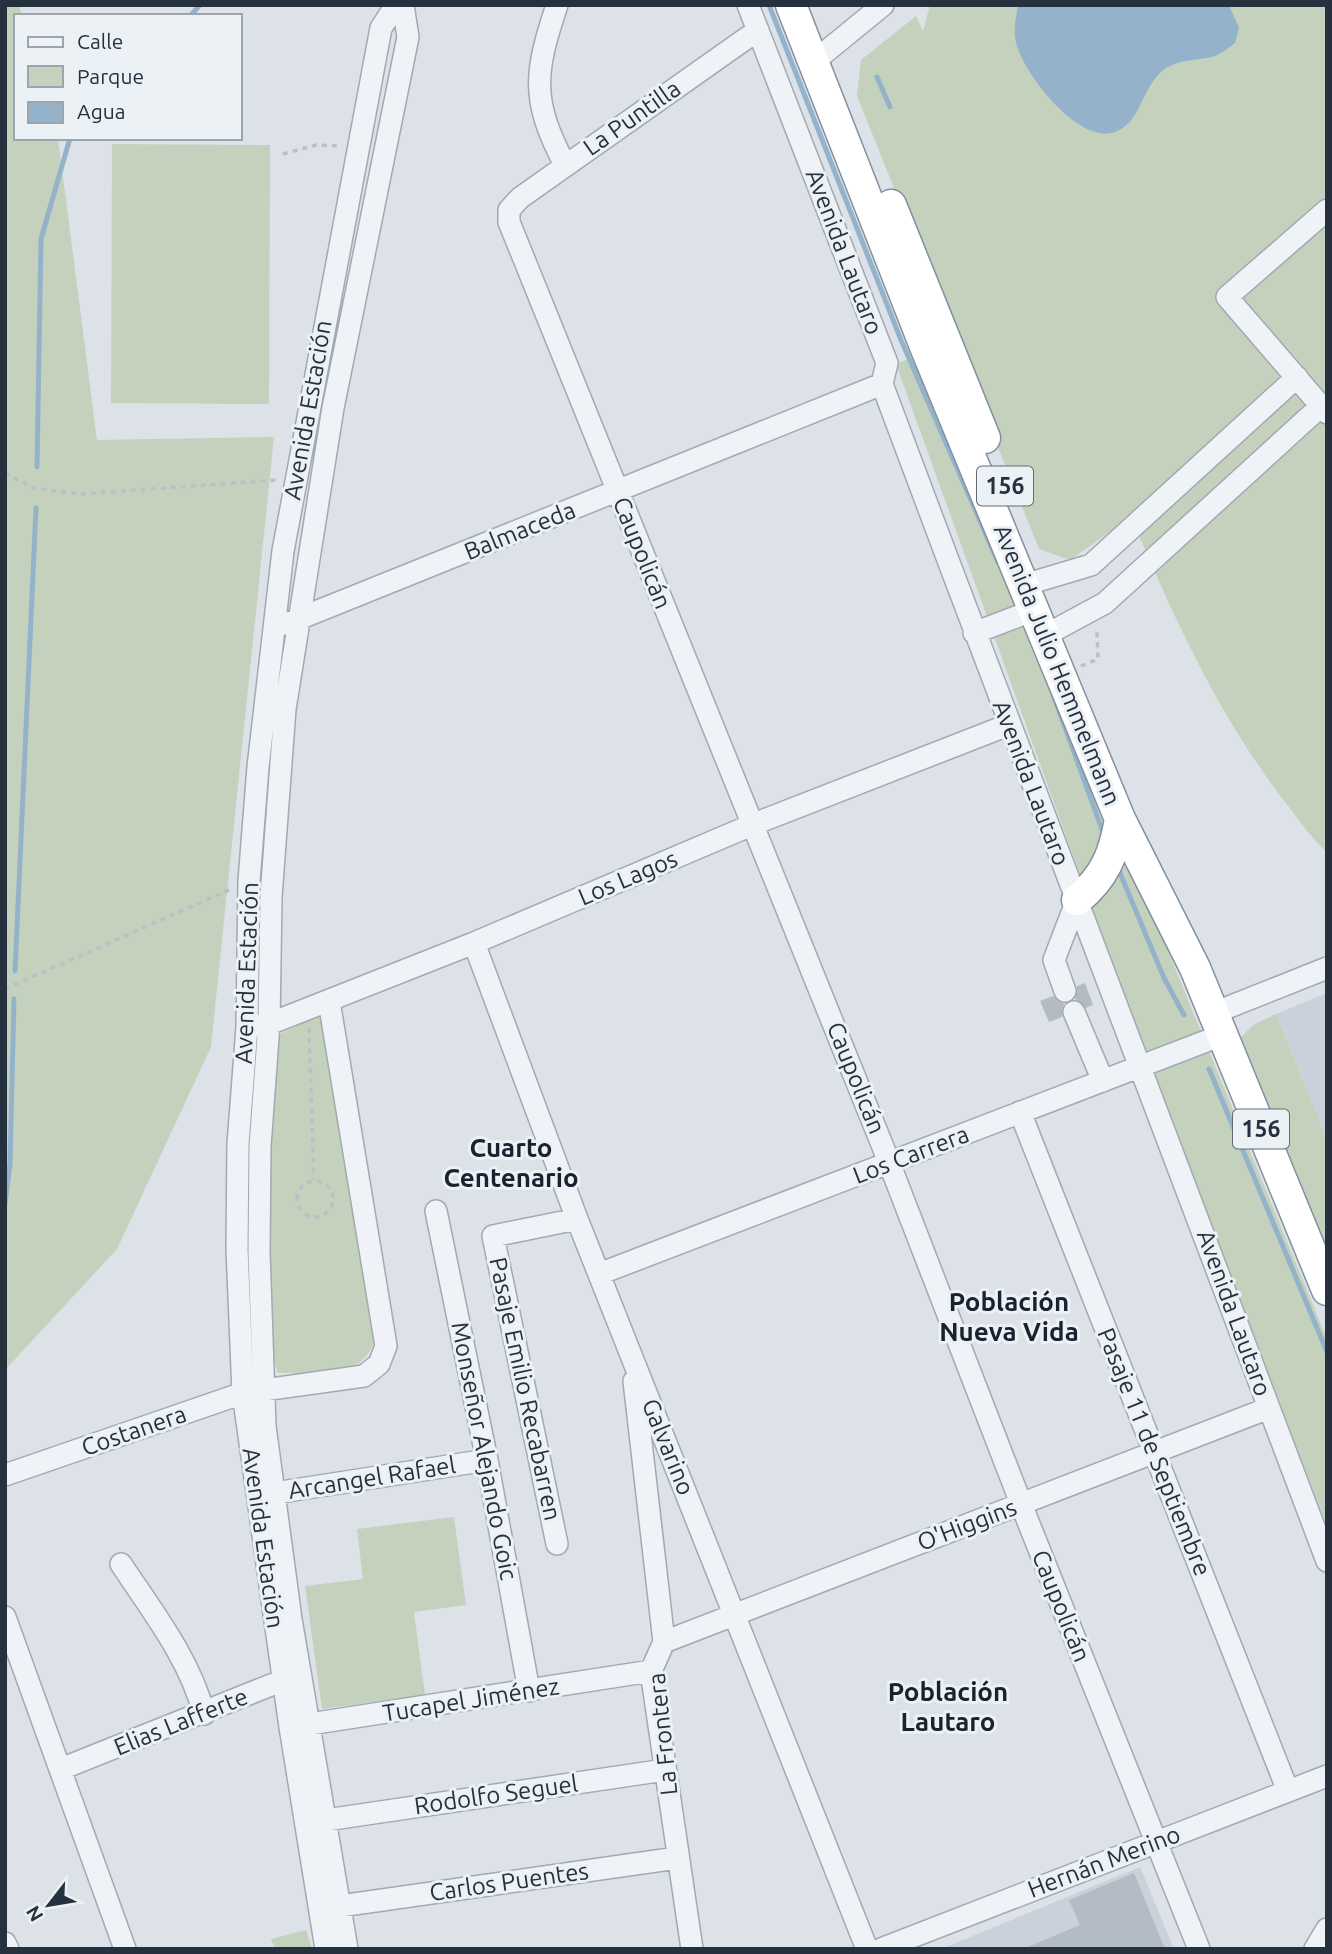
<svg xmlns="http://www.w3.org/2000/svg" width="1332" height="1954" font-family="Ubuntu,sans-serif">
<rect width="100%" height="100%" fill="#dce2e8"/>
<path fill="#cad1da" d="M1327 993V1139L1276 1014Z
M1140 1867 1174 1949H941Z"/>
<path fill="#c4d2bd" d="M5 5H19L22 16H16V138H58L97 440 274 437 211 1047 117 1249 5 1370Z
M930 5H1327V852C1312 839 1301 823 1289 807 1220 720 1174 618 1131 517L1070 560 1039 549 857 96 861 60 916 16 923 31Z
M112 144 270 145 269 404 111 403Z
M923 353 1327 1339V1526L1138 1036 896 364Z
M326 1011 376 1336C364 1382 316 1373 278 1373L271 1353 266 1205 278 1035Z
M1276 1014 1327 1139V1261L1238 1040 1253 1025Z
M454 1517 466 1605 414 1612 425 1695 322 1709 305 1586 363 1579 357 1529Z
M306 1930 312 1949H275L271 1939Z"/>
<path fill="#94b3cb" d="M1018 5H1229L1239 28 1235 43C1228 48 1220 55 1212 57 1194 61 1176 59 1161 72 1141 90 1140 126 1112 133 1076 141 1024 74 1016 43 1013 31 1016 17 1018 5Z"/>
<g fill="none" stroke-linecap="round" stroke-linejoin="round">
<path stroke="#94b3cb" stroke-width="5" d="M769 5 901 340 998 562
M190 16 200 5
M877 77 890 107
M37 467 41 239 70 138
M1054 697 1104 835
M1120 873 1164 978 1184 1015
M15 971 36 508
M1209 1069 1327 1352
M5 1204 10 1164 14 999"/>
</g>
<path fill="#b3bbc5" d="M1085 983 1093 1005 1086 1008 1075 999 1077 986Z
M1053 996 1064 1004 1062 1017 1049 1022 1040 1001Z
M1134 1873 1165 1949H1023L1080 1925 1069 1900Z"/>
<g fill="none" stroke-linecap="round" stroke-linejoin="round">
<g stroke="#a1a9b2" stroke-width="24">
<path id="minor" d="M557 5C534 74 531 100 565 165
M748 5 887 363 882 384C1029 777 1179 1169 1327 1561
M758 30 520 198 509 210V222L883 1147 1027 1519 1199 1949
M812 63 883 5
M1327 210 1227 297 1327 413
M1024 585 1091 565 1297 377
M286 624 882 384
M974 633 1034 610
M1044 636 1105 603 1321 406
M474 943 577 1219 867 1949
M1065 991 1054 960 1077 900
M1074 1012 1103 1081
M1214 1013 1327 968
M257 1026 269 1024 474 943 754 824 1008 725
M1020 1112 1288 1791
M436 1211 487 1460 529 1691
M599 1274 1222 1035
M634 1381 664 1642 651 1671 692 1949
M5 1475 243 1393 364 1376 379 1364 386 1346 329 1001
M262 1495 487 1460
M557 1544 493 1236 577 1219
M121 1564C152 1611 190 1659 204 1714
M5 1617 125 1949
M664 1642 1269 1408
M297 1726 651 1671
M61 1769 296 1675
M326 1820 665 1770
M340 1906 677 1858
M5 1943 8 1949
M326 1949 290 1727 243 1393 237 1249 238 1144 247 1027 249 881 258 767 283 551 381 28 396 5
M347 1949 291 1619 265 1426 259 1252 260 1146 269 1024 271 897 285 709 333 408 408 37 403 5
M881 1949 1327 1776
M1315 1949 1327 1929"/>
</g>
<g stroke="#83909f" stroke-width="33">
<path id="highway" d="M791 5 926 349 1060 674 1120 819 1195 968 1327 1290
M891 205 985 438
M1077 900C1105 877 1114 854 1120 819"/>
</g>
<path stroke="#bac0c6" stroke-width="3.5" stroke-dasharray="5 5" stroke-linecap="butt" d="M283 154 316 145 341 146
M5 473 34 488 80 494 278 480
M1081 666 1098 659 1097 630
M5 989 231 889
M309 1028 314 1180
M297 1199a18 18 0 1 1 36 0a18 18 0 1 1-36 0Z"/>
<use href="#minor" stroke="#eff2f6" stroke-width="21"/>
<use href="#highway" stroke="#fff" stroke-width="30"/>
</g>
<g text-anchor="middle" stroke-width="6" stroke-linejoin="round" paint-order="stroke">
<g fill="#ecf1f5" stroke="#616b76" stroke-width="2">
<rect x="977" y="466.5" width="56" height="39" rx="5"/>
<rect x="1233" y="1109.5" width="56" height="39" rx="5"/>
</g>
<g font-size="23" font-weight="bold" fill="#25313f">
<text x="1005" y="494">156</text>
<text x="1261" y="1137">156</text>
</g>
<g font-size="24" fill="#25313f" stroke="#ecf1f5">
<text transform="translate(632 118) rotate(-35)" y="8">La Puntilla</text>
<text transform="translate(844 252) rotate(69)" y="8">Avenida Lautaro</text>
<text transform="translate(308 410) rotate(-80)" y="8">Avenida Estación</text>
<text transform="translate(520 531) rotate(-22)" y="8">Balmaceda</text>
<text transform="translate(642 553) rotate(68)" y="8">Caupolicán</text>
<text transform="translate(1057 665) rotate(68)" y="8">Avenida Julio Hemmelmann</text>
<text transform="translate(1031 783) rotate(69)" y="8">Avenida Lautaro</text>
<text transform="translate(628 878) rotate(-23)" y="8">Los Lagos</text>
<text transform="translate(247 973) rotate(-88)" y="8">Avenida Estación</text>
<text transform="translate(856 1078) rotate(68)" y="8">Caupolicán</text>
<text transform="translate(911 1155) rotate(-21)" y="8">Los Carrera</text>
<text transform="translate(1234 1313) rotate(70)" y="8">Avenida Lautaro</text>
<text transform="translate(525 1389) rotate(78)" y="8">Pasaje Emilio Recabarren</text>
<text transform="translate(134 1431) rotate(-19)" y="8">Costanera</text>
<text transform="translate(668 1447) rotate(68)" y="8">Galvarino</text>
<text transform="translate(484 1451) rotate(79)" y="8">Monseñor Alejando Goic</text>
<text transform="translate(1154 1452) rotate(68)" y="8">Pasaje 11 de Septiembre</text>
<text transform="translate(372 1478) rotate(-9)" y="8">Arcangel Rafael</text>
<text transform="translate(967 1525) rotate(-21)" y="8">O'Higgins</text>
<text transform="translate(263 1538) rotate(82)" y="8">Avenida Estación</text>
<text transform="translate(1061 1606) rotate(68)" y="8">Caupolicán</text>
<text transform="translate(471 1700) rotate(-9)" y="8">Tucapel Jiménez</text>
<text transform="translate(181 1722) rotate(-22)" y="8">Elias Lafferte</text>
<text transform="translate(663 1734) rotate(-96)" y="8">La Frontera</text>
<text transform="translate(496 1795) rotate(-8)" y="8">Rodolfo Seguel</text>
<text transform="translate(1104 1862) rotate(-21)" y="8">Hernán Merino</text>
<text transform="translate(509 1882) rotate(-8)" y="8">Carlos Puentes</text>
</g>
<g font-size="26" font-weight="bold" fill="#182230" stroke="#ecf1f5">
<text x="511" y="1157">Cuarto<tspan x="511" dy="30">Centenario</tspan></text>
<text x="1009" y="1311">Población<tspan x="1009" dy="30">Nueva Vida</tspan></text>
<text x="948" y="1701">Población<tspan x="948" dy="30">Lautaro</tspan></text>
</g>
</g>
<rect width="1332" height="1954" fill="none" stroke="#25313f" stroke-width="14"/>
<rect x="14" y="14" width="228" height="126" fill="#ecf1f5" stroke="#9ca4ac" stroke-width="2"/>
<rect x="28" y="37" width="35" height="10" fill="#eff2f6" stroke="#9ca4ac" stroke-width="2"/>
<text x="77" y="49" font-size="21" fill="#25313f">Calle</text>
<rect x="28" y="66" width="35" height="21" fill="#c4d2bd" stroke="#9ca4ac" stroke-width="2"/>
<text x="77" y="84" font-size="21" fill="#25313f">Parque</text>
<rect x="28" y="102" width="35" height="21" fill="#94b3cb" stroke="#9ca4ac" stroke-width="2"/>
<text x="77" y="119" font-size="21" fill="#25313f">Agua</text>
<g transform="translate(49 1905) rotate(239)" stroke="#ecf1f5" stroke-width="5" paint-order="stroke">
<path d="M0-5L12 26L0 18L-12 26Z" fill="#25313f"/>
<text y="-10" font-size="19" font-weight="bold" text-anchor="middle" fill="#25313f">N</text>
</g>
</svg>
